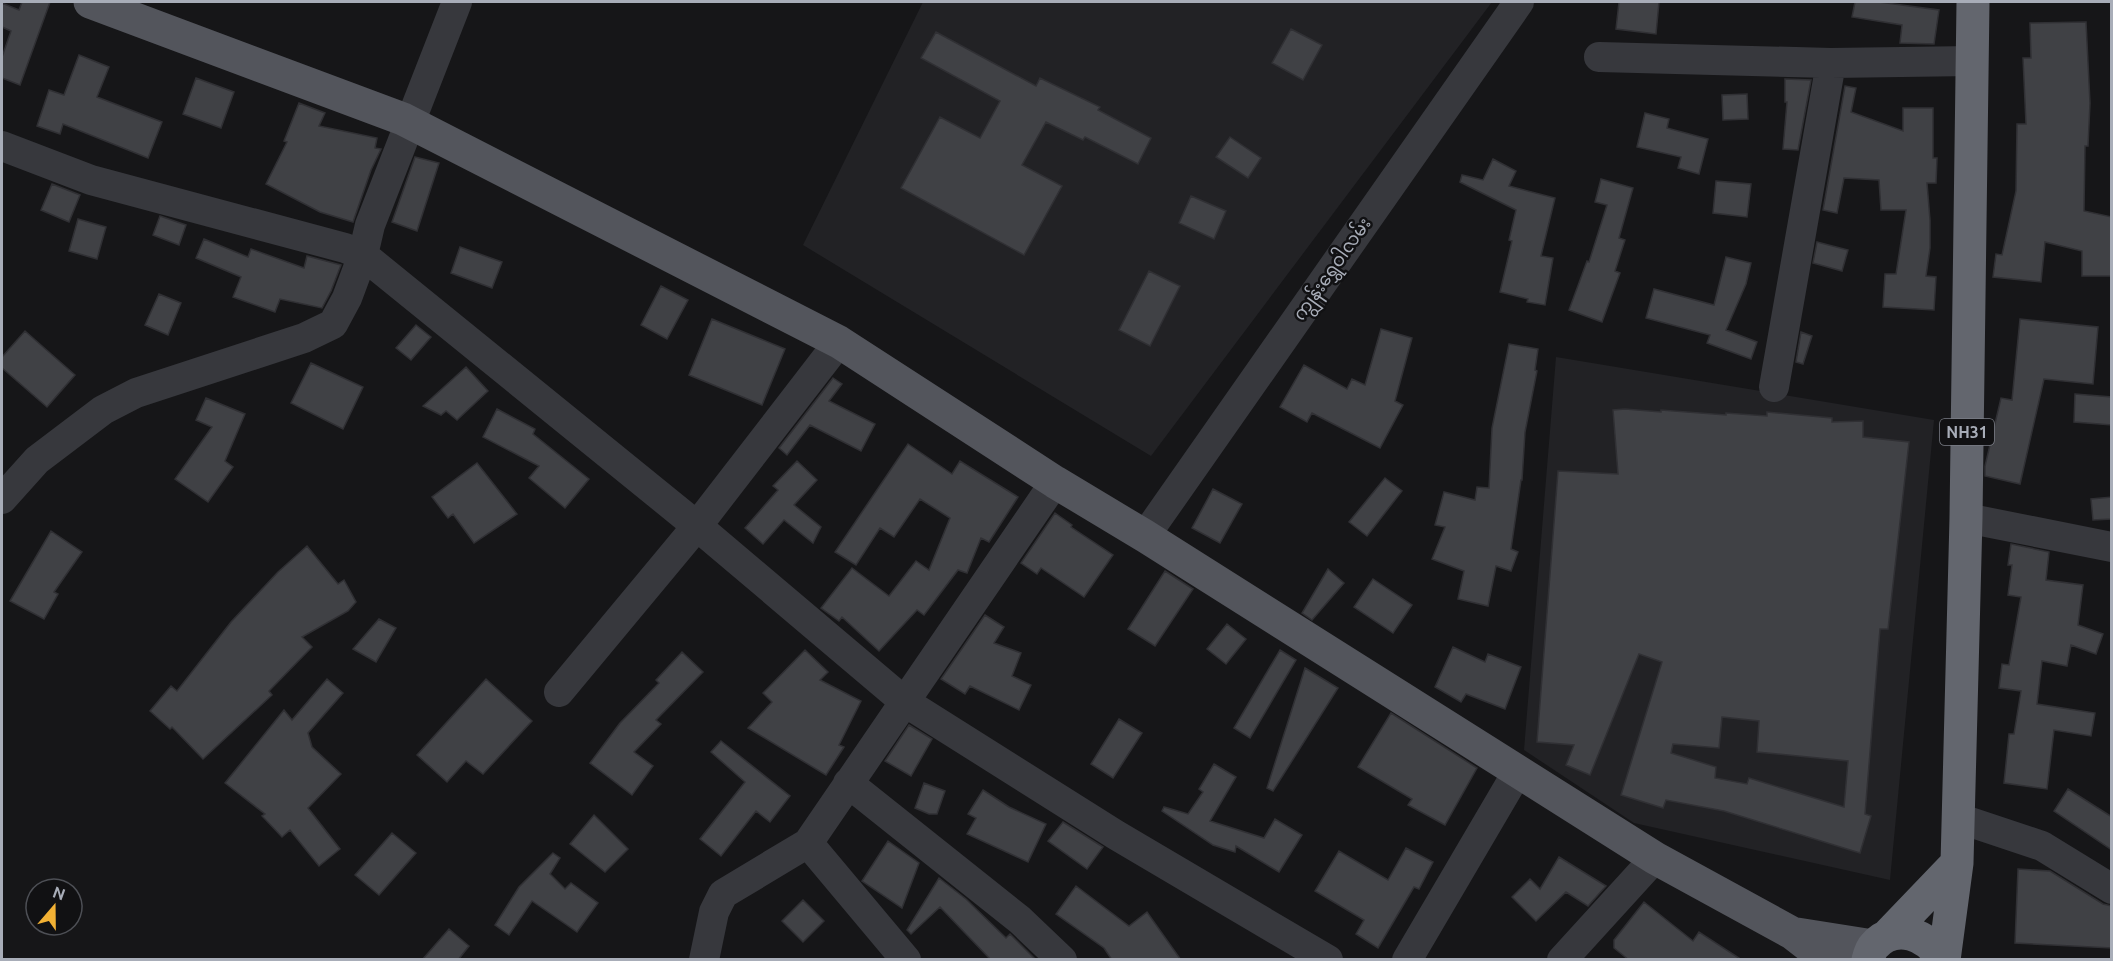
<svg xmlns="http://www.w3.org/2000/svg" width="2113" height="961" font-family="Ubuntu,'Noto Sans Myanmar',sans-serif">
<rect width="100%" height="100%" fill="#161618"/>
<path fill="#222225" d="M923 2H1492L1151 456 803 245Z
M1556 357 1934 420 1890 880 1634 823 1524 750Z"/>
<path fill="#404145" stroke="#303034" stroke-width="1.5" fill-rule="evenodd" d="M22 2H50L20 85 2 78V57L11 31 2 27V3L19 10Z
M1619 2H1659L1656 34 1616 29Z
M1855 2H1879L1939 10 1934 44 1900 43 1902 25 1852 17Z
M2086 22 2090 103 2088 146H2085L2084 211 2112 217V276H2082V251L2045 242 2041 282 1993 277 1996 254 2002 255 2016 191 2017 124H2026L2023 58H2031L2030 23Z
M1291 29 1322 45 1303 80 1272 63Z
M936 32 1036 86 1040 78 1100 107 1098 110 1151 138 1138 164 1085 137 1083 140 1046 122 1022 165 1062 186 1024 255 901 188 940 117 980 138 1000 101 921 58Z
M79 55 109 67 97 97 162 122 148 158 63 124 60 134 37 126 49 90 64 95Z
M196 78 234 92 221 128 183 114Z
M1785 79 1811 80 1798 150 1783 149 1787 102H1785Z
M1845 86 1856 88 1851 112 1903 131V108H1933V158H1937L1936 183H1927L1930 220V248L1926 276 1936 277 1934 310 1883 307 1885 274H1896L1906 210H1881L1879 180 1844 178 1837 213 1823 210Z
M1747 94 1748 119 1723 120 1722 95Z
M299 103 325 113 319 126 377 138 375 148 381 149 371 170 353 222 320 212 266 184 287 142 284 141Z
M1645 113 1669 119 1667 128 1708 139 1699 174 1678 168 1681 157 1637 147Z
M1230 137 1261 158 1248 178 1216 157Z
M415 157 439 163 417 231 392 222Z
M1493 159 1516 171 1509 186 1555 198 1541 256 1553 258 1545 305 1527 302 1528 299 1500 292 1512 241 1509 240 1516 210 1460 182 1462 175 1483 180Z
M1601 179 1633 188 1619 238 1625 240 1615 271 1620 273 1602 322 1569 310 1587 261 1589 262 1607 205 1595 202Z
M1716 181 1751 184 1747 217 1713 213Z
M52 184 80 195 69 222 41 210Z
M1191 196 1226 211 1214 239 1179 223Z
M160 216 186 225 179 245 153 235Z
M78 219 106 227 97 259 69 251Z
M204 239 248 257 251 249 304 268 307 256 341 265 331 291 322 308 280 299 275 312 233 297 241 277 196 258Z
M1817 242 1848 250 1842 271 1813 263Z
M460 247 502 262 492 288 451 273Z
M1726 257 1751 263 1746 284 1726 330 1757 342 1751 359 1707 343 1710 335 1646 318 1654 289 1714 305Z
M1149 271 1180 286 1150 346 1119 330Z
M661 286 688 300 667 339 641 325Z
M159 294 181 303 168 335 145 325Z
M712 319 785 349 762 405 689 375Z
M2020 319 2098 327 2093 384 2044 379 2020 484 1985 476V466L2001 398 2012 400Z
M416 325 431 337 411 360 396 348Z
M1381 329 1412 338 1395 401 1403 405 1380 448 1312 413 1307 422 1280 407 1304 365 1347 389 1352 379 1365 385Z
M25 331 75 375 47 407 2 368V357Z
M1801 332 1812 336 1803 364 1796 362Z
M1509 344 1538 349 1535 370 1537 371 1525 432 1522 480H1521L1511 549 1518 552 1511 571 1496 566 1488 606 1458 599 1464 571 1432 559 1445 527 1435 525 1444 492 1475 500 1477 487 1489 488 1492 428Z
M311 363 363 387 343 429 291 403Z
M466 367 488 391 457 420 446 411 441 415 423 406Z
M833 378 842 384 829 401 875 424 861 451 810 425 787 455 779 448Z
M2075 394 2112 397V425L2074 422Z
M206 398 245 414 225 461 233 467 208 502 175 479 212 427 196 420Z
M497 409 535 429 533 434 589 479 565 508 529 478 539 466 483 437Z
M1625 409 1661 412V410L1726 415V413L1767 416V412L1832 418V422L1863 421V437L1909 442 1888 629H1880L1865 814 1871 816 1860 853 1724 811 1666 800 1663 808 1621 795 1662 662 1639 654 1590 775 1566 765 1574 745 1537 742 1558 471 1618 474 1613 410ZM1722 717 1759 721 1757 752 1848 761 1844 807 1749 778 1747 784 1715 778 1716 767 1671 753 1673 744 1719 748Z
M908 444 952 474 960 461 1018 497 989 542 981 538 967 573 958 570 924 615 917 610 879 651 842 617 839 621 821 608 852 568 889 596 916 561 929 570 950 518 920 499 894 537 880 528 856 565 835 552Z
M797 461 817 480 794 505 821 527 813 543 784 520 763 544 745 528 778 490 773 486Z
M477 463 517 514 474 543 453 514 448 518 432 497Z
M1385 478 1402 491 1367 536 1349 522Z
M1213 489 1242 504 1220 543 1192 528Z
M2112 497V519L2093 520 2091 499Z
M1055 513 1072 525 1071 527 1113 555 1084 597 1041 568 1037 574 1021 563Z
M51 531 82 552 54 592 58 594 44 619 10 601Z
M2011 544 2049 552 2046 580 2083 585 2078 625 2103 634 2096 654 2071 645 2067 666 2042 661 2037 704 2095 713 2091 736 2054 730 2047 789 2004 783 2009 734H2014L2021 691 1999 688 2002 664 2009 665 2021 597 2008 595 2012 565H2008Z
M307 546 338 584 344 580 356 602 348 611 302 637 312 647 269 691 272 695 203 759 172 727 170 729 150 711 171 686 177 691 231 622 278 572Z
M1328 569 1344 583 1312 620 1302 613Z
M1165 571 1193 589 1155 646 1128 629Z
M1373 579 1412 605 1393 633 1354 607Z
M985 615 1004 627 994 643 1021 653 1012 676 1031 685 1019 710 970 686 965 694 941 679Z
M379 619 396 628 376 662 353 649Z
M1227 624 1246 639 1226 664 1207 649Z
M1453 647 1485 662 1488 654 1521 667 1505 709 1466 694 1461 702 1435 687Z
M805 650 828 672 820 680 861 701 839 745 844 747 826 775 748 728 772 702 763 693Z
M1280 650 1296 660 1250 738 1234 728Z
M682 652 703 672 656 720 661 724 634 752 653 766 632 795 590 763 620 723 659 683 656 680Z
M1305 668 1338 688 1273 791 1267 788Z
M327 679 343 693 308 733 312 747 341 774 308 808 340 849 319 866 290 830 282 837 262 816 265 814 225 783 284 710 292 720Z
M486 679 532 721 483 774 466 761 447 782 417 755Z
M1391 713 1477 768 1445 825 1408 805 1412 799 1358 767Z
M1119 719 1142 733 1113 778 1091 764Z
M909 725 932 739 911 776 885 761Z
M721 741 790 796 770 822 756 811 721 856 700 839 745 782 711 752Z
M1214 764 1236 777 1210 821 1264 838 1275 819 1302 835 1279 872 1236 846 1235 852 1213 845 1162 811 1164 807 1188 814 1203 792 1199 789Z
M924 783 945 791 937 814H929L915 808Z
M2068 789 2112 817V850L2054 811Z
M983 790 1009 807 1046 824 1028 862 967 834 976 818 968 814Z
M594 815 628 849 605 872 570 844Z
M1063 822 1103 847 1087 869 1048 841Z
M392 833 416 853 379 895 355 875Z
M888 841 919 863 902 908 862 881Z
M1406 848 1433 862 1419 889 1414 887 1378 948 1356 934 1364 920 1315 891 1339 851 1388 880Z
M553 853 560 858 550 874 565 889 571 883 598 903 577 932 532 901 509 935 495 925 519 887Z
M1559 857 1606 886 1588 906 1566 892 1536 921 1512 897 1530 879 1540 889Z
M2018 869 2050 871 2103 904 2112 906V948L2015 943Z
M939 878 966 899 1006 938 1010 934 1036 960H991L940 907 911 934 907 930Z
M1076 886 1129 926 1147 912 1181 960H1112L1104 948 1056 914Z
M803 900 824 921 803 942 782 921Z
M1644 902 1693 941 1699 932 1742 960H1629L1614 948V940Z
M449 929 469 946 458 960H422Z"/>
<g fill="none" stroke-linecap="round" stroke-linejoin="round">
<path stroke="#37383d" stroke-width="30" d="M1599 57 1831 63 1972 61
M2 146 91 180 345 248 363 255 697 526 905 702 1116 835 1328 960
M1774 387 1831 63
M2 499 37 460 103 410 136 393 304 338 333 324 347 298 363 255 370 225 457 2
M1966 518 2112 547
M1145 536 1519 2
M559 692 697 526 839 342
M848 783 1020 920 1062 960
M1958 818 2042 846 2112 889
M808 843 906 960
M704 960 714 912 723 894 808 843 1055 482
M1407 960 1518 771
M1562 960 1655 858"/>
<path stroke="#53555c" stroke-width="33" d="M90 2 403 119 839 342 1055 482 1145 536 1655 858 1792 933 1827 960
M1797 934 1873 946"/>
<path stroke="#63666e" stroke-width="33" d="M1887 936 1957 863
M1868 960C1869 956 1871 949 1874 946 1894 922 1930 934 1941 960
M1944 960 1957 863 1966 518 1973 2"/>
</g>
<g text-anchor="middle" stroke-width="5" stroke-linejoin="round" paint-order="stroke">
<rect fill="#111113" stroke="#7b7e86" stroke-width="1.5" x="1940" y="419" width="54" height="26" rx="4.5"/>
<g font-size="16" font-weight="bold" fill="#a8adb8">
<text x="1967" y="438">NH31</text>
</g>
<g font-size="18" fill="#a8adb8" stroke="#111113">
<text transform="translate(1332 269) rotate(-55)" y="6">ကျွန်းရွှေဝါလမ်း</text>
</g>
</g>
<rect width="2113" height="961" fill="none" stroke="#a8adb8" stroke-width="6"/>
<g transform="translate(54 907) rotate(20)"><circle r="28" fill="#111113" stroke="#4d4f55" stroke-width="1.5"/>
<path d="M0-4.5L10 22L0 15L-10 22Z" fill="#f2b134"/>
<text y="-9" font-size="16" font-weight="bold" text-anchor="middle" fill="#a8adb8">N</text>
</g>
</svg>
